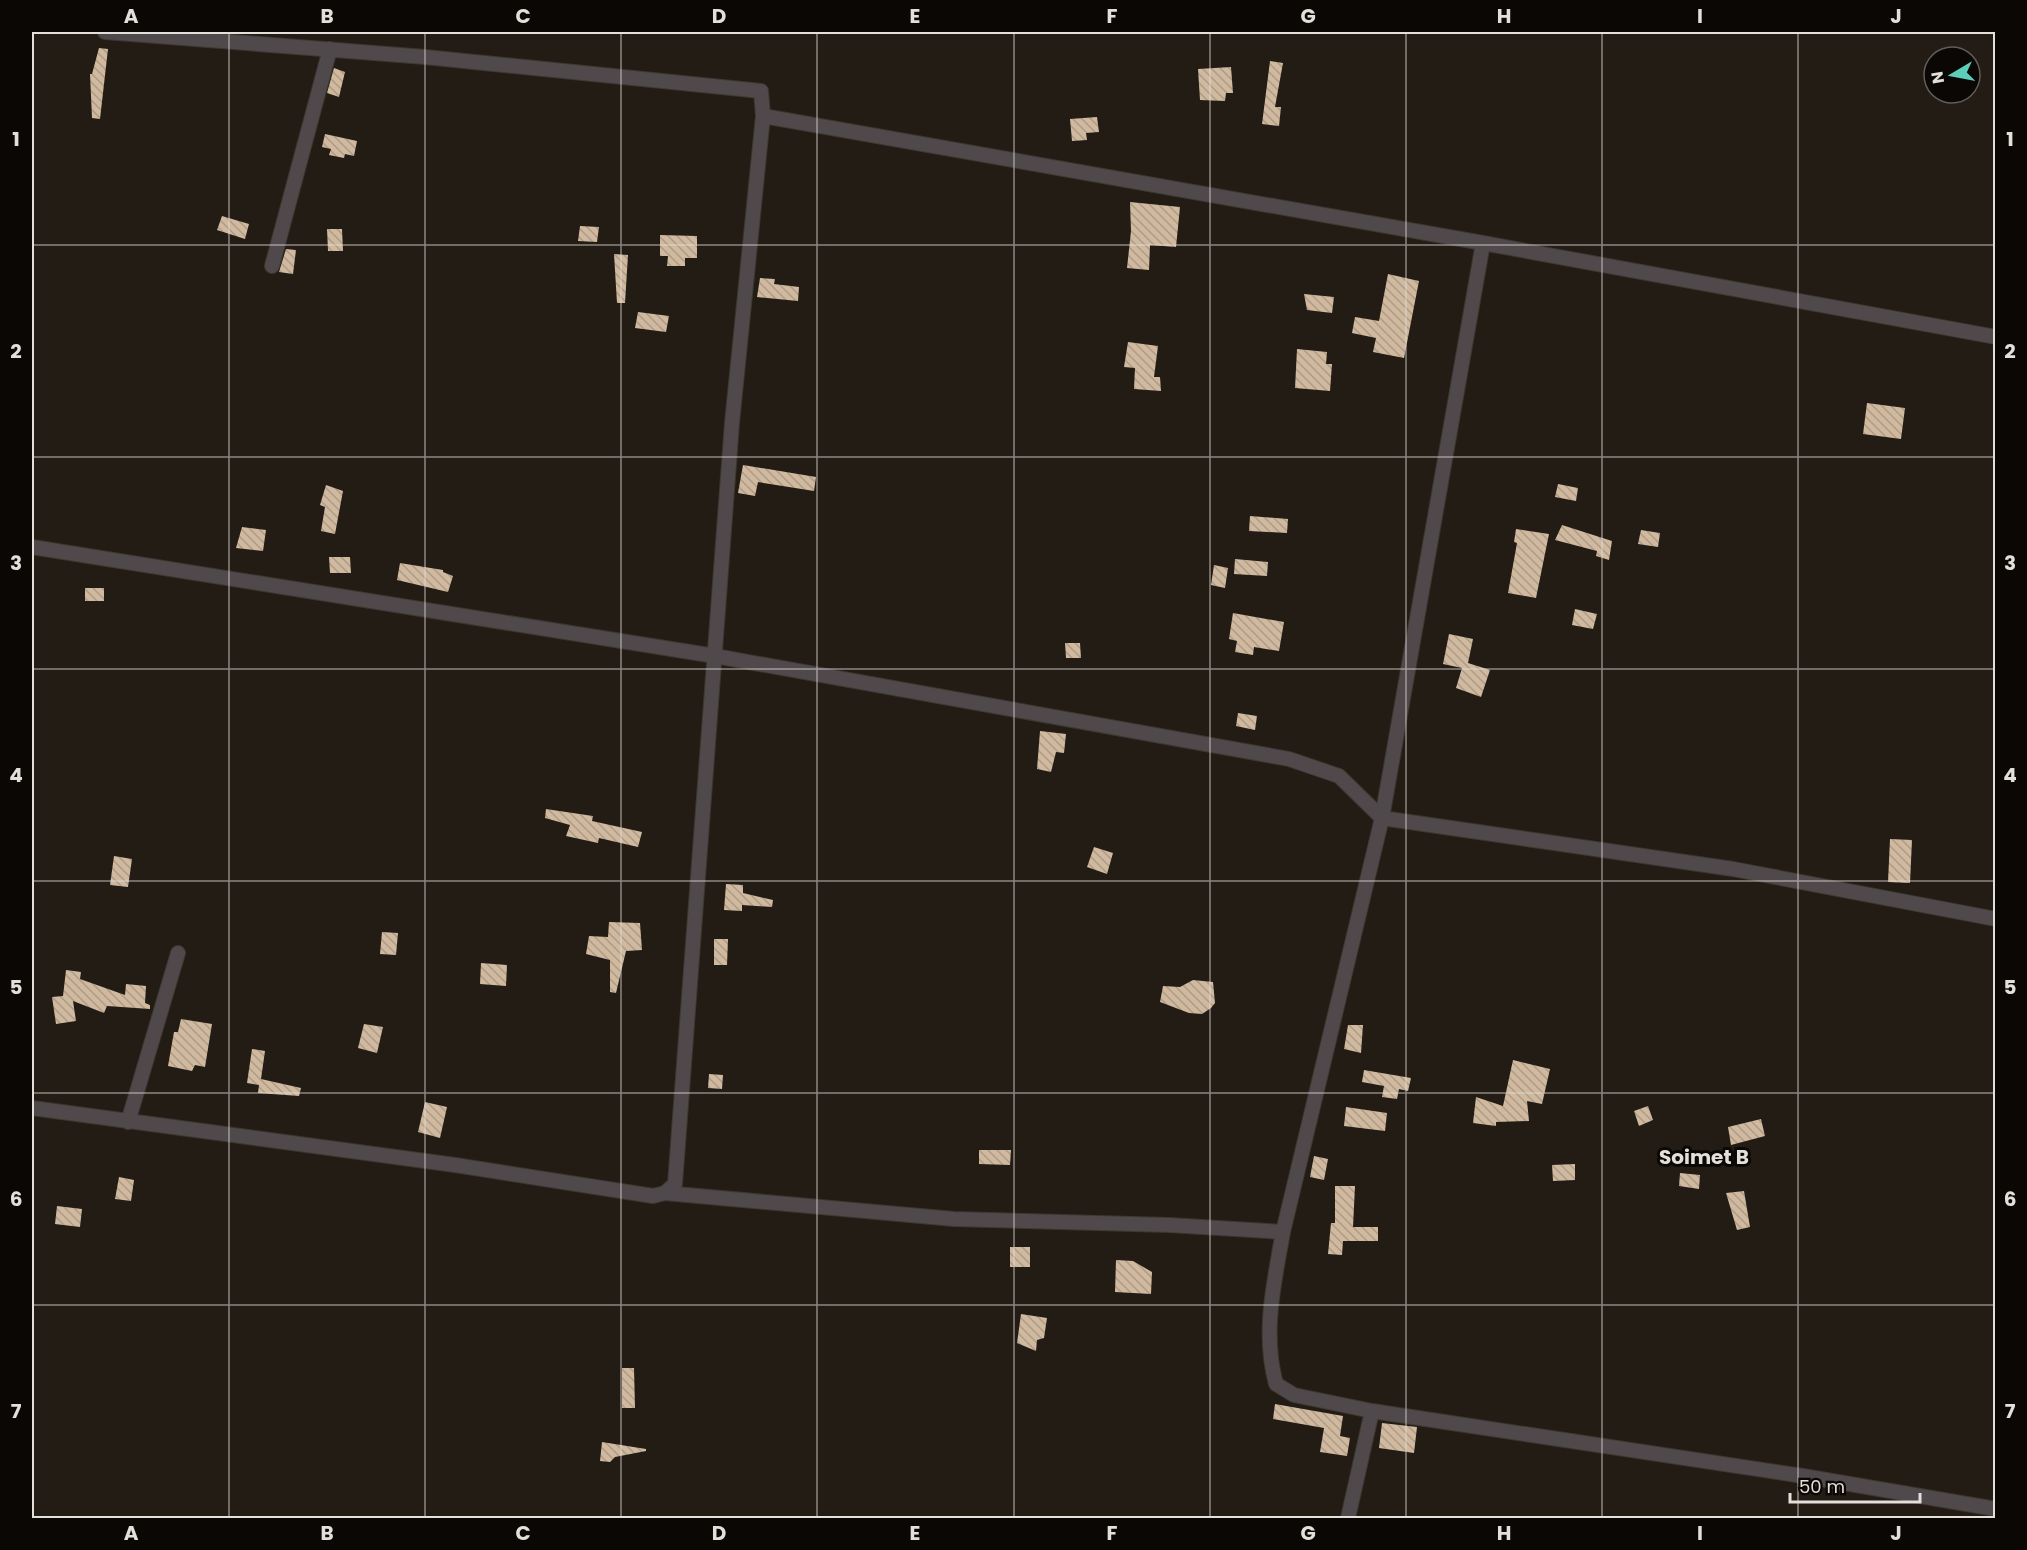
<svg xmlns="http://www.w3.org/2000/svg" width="2027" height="1550" font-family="Poppins,sans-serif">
<defs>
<pattern id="building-back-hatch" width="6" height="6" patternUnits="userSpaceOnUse" patternTransform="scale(1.5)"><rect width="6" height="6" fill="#d0b99e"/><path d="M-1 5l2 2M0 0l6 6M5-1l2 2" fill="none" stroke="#ad9c87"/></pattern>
</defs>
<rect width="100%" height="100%" fill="#221c15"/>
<path fill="url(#building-back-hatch)" d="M99 48 108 49 100 119 92 118 90 74H92Z
M1270 61 1283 63 1275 107H1281L1279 126 1262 124Z
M1231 67 1233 93H1226L1225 101 1200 100 1198 69Z
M334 68 345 72 339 97 327 93Z
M1097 117 1099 132 1086 133 1087 140 1072 141 1070 119Z
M325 134 357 141 354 156 345 154 344 158 329 155 331 149 322 147Z
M1130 202 1180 207 1176 247 1150 245 1149 270 1127 268 1131 231Z
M222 216 249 224 245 239 217 230Z
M580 226 599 227 597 242 578 241Z
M327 229H342L343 251H328Z
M660 235 697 236V258H685V266H667L668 256H660Z
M286 249 296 250 293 274 279 272Z
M614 254 628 255 625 303H617Z
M1388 274 1419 281 1404 358 1373 352 1376 338 1352 333 1355 317 1379 321Z
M760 278 775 279 774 284 799 287 798 301 757 297Z
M1304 294 1334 297 1332 313 1307 310Z
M638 312 669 316 666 332 635 328Z
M1128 342 1158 346 1154 377H1160L1161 391 1134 389 1135 368 1124 367Z
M1297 349 1327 352 1326 364H1332L1330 391 1295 388Z
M1867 403 1905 408 1901 439 1863 434Z
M743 465 816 477 814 491 758 482 755 496 738 493Z
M1558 484 1578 488 1576 501 1555 497Z
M326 485 343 491 335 534 321 531 325 507 320 505Z
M1250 516 1288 519 1287 533 1249 531Z
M1562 525 1612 541 1609 560 1596 556 1597 551 1555 540Z
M242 527 266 530 263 551 236 548Z
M1516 529 1549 534 1536 598 1508 593 1517 543 1514 542Z
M1641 530 1660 533 1658 547 1638 544Z
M329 557H350L351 573H330Z
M1235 559 1268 562 1267 576 1234 574Z
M400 563 443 570V572L453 576 448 592 397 580Z
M1214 565 1228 568 1225 588 1211 585Z
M85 588H104V601H85Z
M1575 609 1597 614 1593 629 1572 625Z
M1233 613 1284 622 1279 651 1254 647 1253 655 1235 652 1237 641 1229 639Z
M1449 634 1473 639 1468 663 1490 670 1481 697 1456 688 1462 668 1443 664Z
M1065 643H1080L1081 658H1066Z
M1238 713 1257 716 1255 730 1236 726Z
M1040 731 1066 734 1064 753 1056 752 1051 772 1037 769Z
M546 809 593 816 592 821 642 832 638 847 599 838 598 843 566 836 570 825 545 818Z
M1890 839 1912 840 1910 883 1888 882Z
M1094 847 1113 853 1107 874 1087 867Z
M114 856 132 859 128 887 110 885Z
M726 884 743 885V893L773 900 772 907 742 905V911L724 910Z
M609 922 640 923 642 950 626 951 616 993 610 992V960L586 954 589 936 608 937Z
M382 932 398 933 396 955 380 954Z
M714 939H728L727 965H714Z
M481 963 507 965 506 986 480 984Z
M66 970 81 972 80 979 125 995 126 984 146 986 145 1003 150 1005V1009L107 1006 104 1013 73 1001 76 1021 56 1024 52 997 63 996Z
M1193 980 1213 982 1215 1003 1211 1008 1202 1014 1189 1013 1160 1002 1163 986 1180 987Z
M181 1019 212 1024 205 1067 195 1065 192 1071 168 1066 174 1032H178Z
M364 1024 383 1027 377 1053 358 1048Z
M1348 1025H1363L1361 1053 1344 1049Z
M252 1049 265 1051 261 1079 301 1088 299 1096 258 1093 259 1085 247 1083Z
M1513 1060 1550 1069 1542 1104 1527 1101 1529 1121 1496 1122V1126L1473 1123 1476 1097 1503 1106Z
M1364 1070 1411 1078 1408 1091 1399 1089 1397 1099 1382 1097 1384 1086 1362 1082Z
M709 1074 723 1075 722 1089 708 1088Z
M425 1102 447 1107 440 1138 418 1132Z
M1648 1106 1653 1120 1639 1126 1634 1111Z
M1346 1107 1387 1113 1385 1131 1344 1126Z
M1761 1119 1765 1136 1731 1145 1728 1127Z
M979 1150H1011L1010 1165 979 1164Z
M1314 1156 1328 1159 1324 1180 1310 1177Z
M1575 1164V1180L1553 1181 1552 1165Z
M1680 1173 1700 1175 1699 1189 1679 1186Z
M119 1177 134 1180 131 1201 115 1199Z
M1335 1186H1355L1353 1227H1378V1241H1343L1342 1255 1328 1254 1331 1223H1335Z
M1744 1191 1750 1227 1737 1230 1726 1193Z
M57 1206 82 1209 80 1227 55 1224Z
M1010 1247H1030V1267H1010Z
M1116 1260 1133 1261 1152 1272 1151 1294 1115 1292Z
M1021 1314 1047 1318 1044 1338 1037 1340 1036 1351 1017 1343Z
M622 1368H634L635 1408H622Z
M1275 1404 1343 1416 1340 1436 1350 1438 1347 1456 1320 1452 1324 1428 1273 1419Z
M1382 1423 1417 1427 1414 1453 1379 1448Z
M602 1442 646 1449V1451L615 1457 610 1462 600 1461Z"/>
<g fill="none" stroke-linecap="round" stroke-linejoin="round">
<g stroke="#3d3731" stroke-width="16">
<path id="minor" d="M763 116 1483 243 1996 337
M272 266 330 49
M32 547 715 656 1289 759 1339 776 1382 818 1733 869 1996 919
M32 1108 455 1165 653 1196 665 1193 675 1184 732 423 763 116 761 91 425 57 105 32
M128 1122 178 953
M665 1193 954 1219 1169 1225 1283 1232 1382 818 1483 243
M1283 1232C1274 1283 1262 1333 1276 1384L1294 1395 1372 1411 1803 1476 1996 1509
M1348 1518 1372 1411"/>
</g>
<use href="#minor" stroke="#4f494b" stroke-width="14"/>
</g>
<path fill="none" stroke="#e3dfda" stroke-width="1.5" stroke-opacity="0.55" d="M229 32V1518M425 32V1518M621 32V1518M817 32V1518M1014 32V1518M1210 32V1518M1406 32V1518M1602 32V1518M1798 32V1518M32 245H1996M32 457H1996M32 669H1996M32 881H1996M32 1093H1996M32 1305H1996"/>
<g text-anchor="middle" stroke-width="6" stroke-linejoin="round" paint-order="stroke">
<g font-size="20" font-weight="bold" fill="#e3dfda" stroke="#0a0705">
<text x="1704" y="1164">Soimet B</text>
</g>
</g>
<rect width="2027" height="1550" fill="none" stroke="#0a0705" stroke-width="66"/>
<g transform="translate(1952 75) rotate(260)"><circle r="28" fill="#0a0705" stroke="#615d5a" stroke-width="1.5"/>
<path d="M0-4.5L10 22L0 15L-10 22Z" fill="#5cceba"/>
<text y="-9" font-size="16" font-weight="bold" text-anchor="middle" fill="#e3dfda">N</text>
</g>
<path d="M1790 1493v9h130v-9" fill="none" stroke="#e3dfda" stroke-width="3"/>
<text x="1799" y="1493" font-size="18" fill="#e3dfda" stroke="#0a0705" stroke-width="4.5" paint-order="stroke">50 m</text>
<rect x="33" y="33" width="1961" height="1484" fill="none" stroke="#e3dfda" stroke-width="2"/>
<g font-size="20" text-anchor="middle" font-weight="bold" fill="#e3dfda">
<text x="131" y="23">A</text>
<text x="327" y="23">B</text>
<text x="523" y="23">C</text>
<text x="719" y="23">D</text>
<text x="915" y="23">E</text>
<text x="1112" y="23">F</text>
<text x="1308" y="23">G</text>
<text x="1504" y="23">H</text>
<text x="1700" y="23">I</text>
<text x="1896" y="23">J</text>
<text x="16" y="146">1</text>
<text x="2010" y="146">1</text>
<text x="16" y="358">2</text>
<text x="2010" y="358">2</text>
<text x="16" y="570">3</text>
<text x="2010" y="570">3</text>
<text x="16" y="782">4</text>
<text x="2010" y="782">4</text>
<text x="16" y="994">5</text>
<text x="2010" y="994">5</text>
<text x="16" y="1206">6</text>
<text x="2010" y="1206">6</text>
<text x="16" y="1418">7</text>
<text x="2010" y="1418">7</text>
<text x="131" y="1540">A</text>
<text x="327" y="1540">B</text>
<text x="523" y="1540">C</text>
<text x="719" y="1540">D</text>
<text x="915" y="1540">E</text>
<text x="1112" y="1540">F</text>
<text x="1308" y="1540">G</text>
<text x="1504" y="1540">H</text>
<text x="1700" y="1540">I</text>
<text x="1896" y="1540">J</text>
</g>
</svg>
